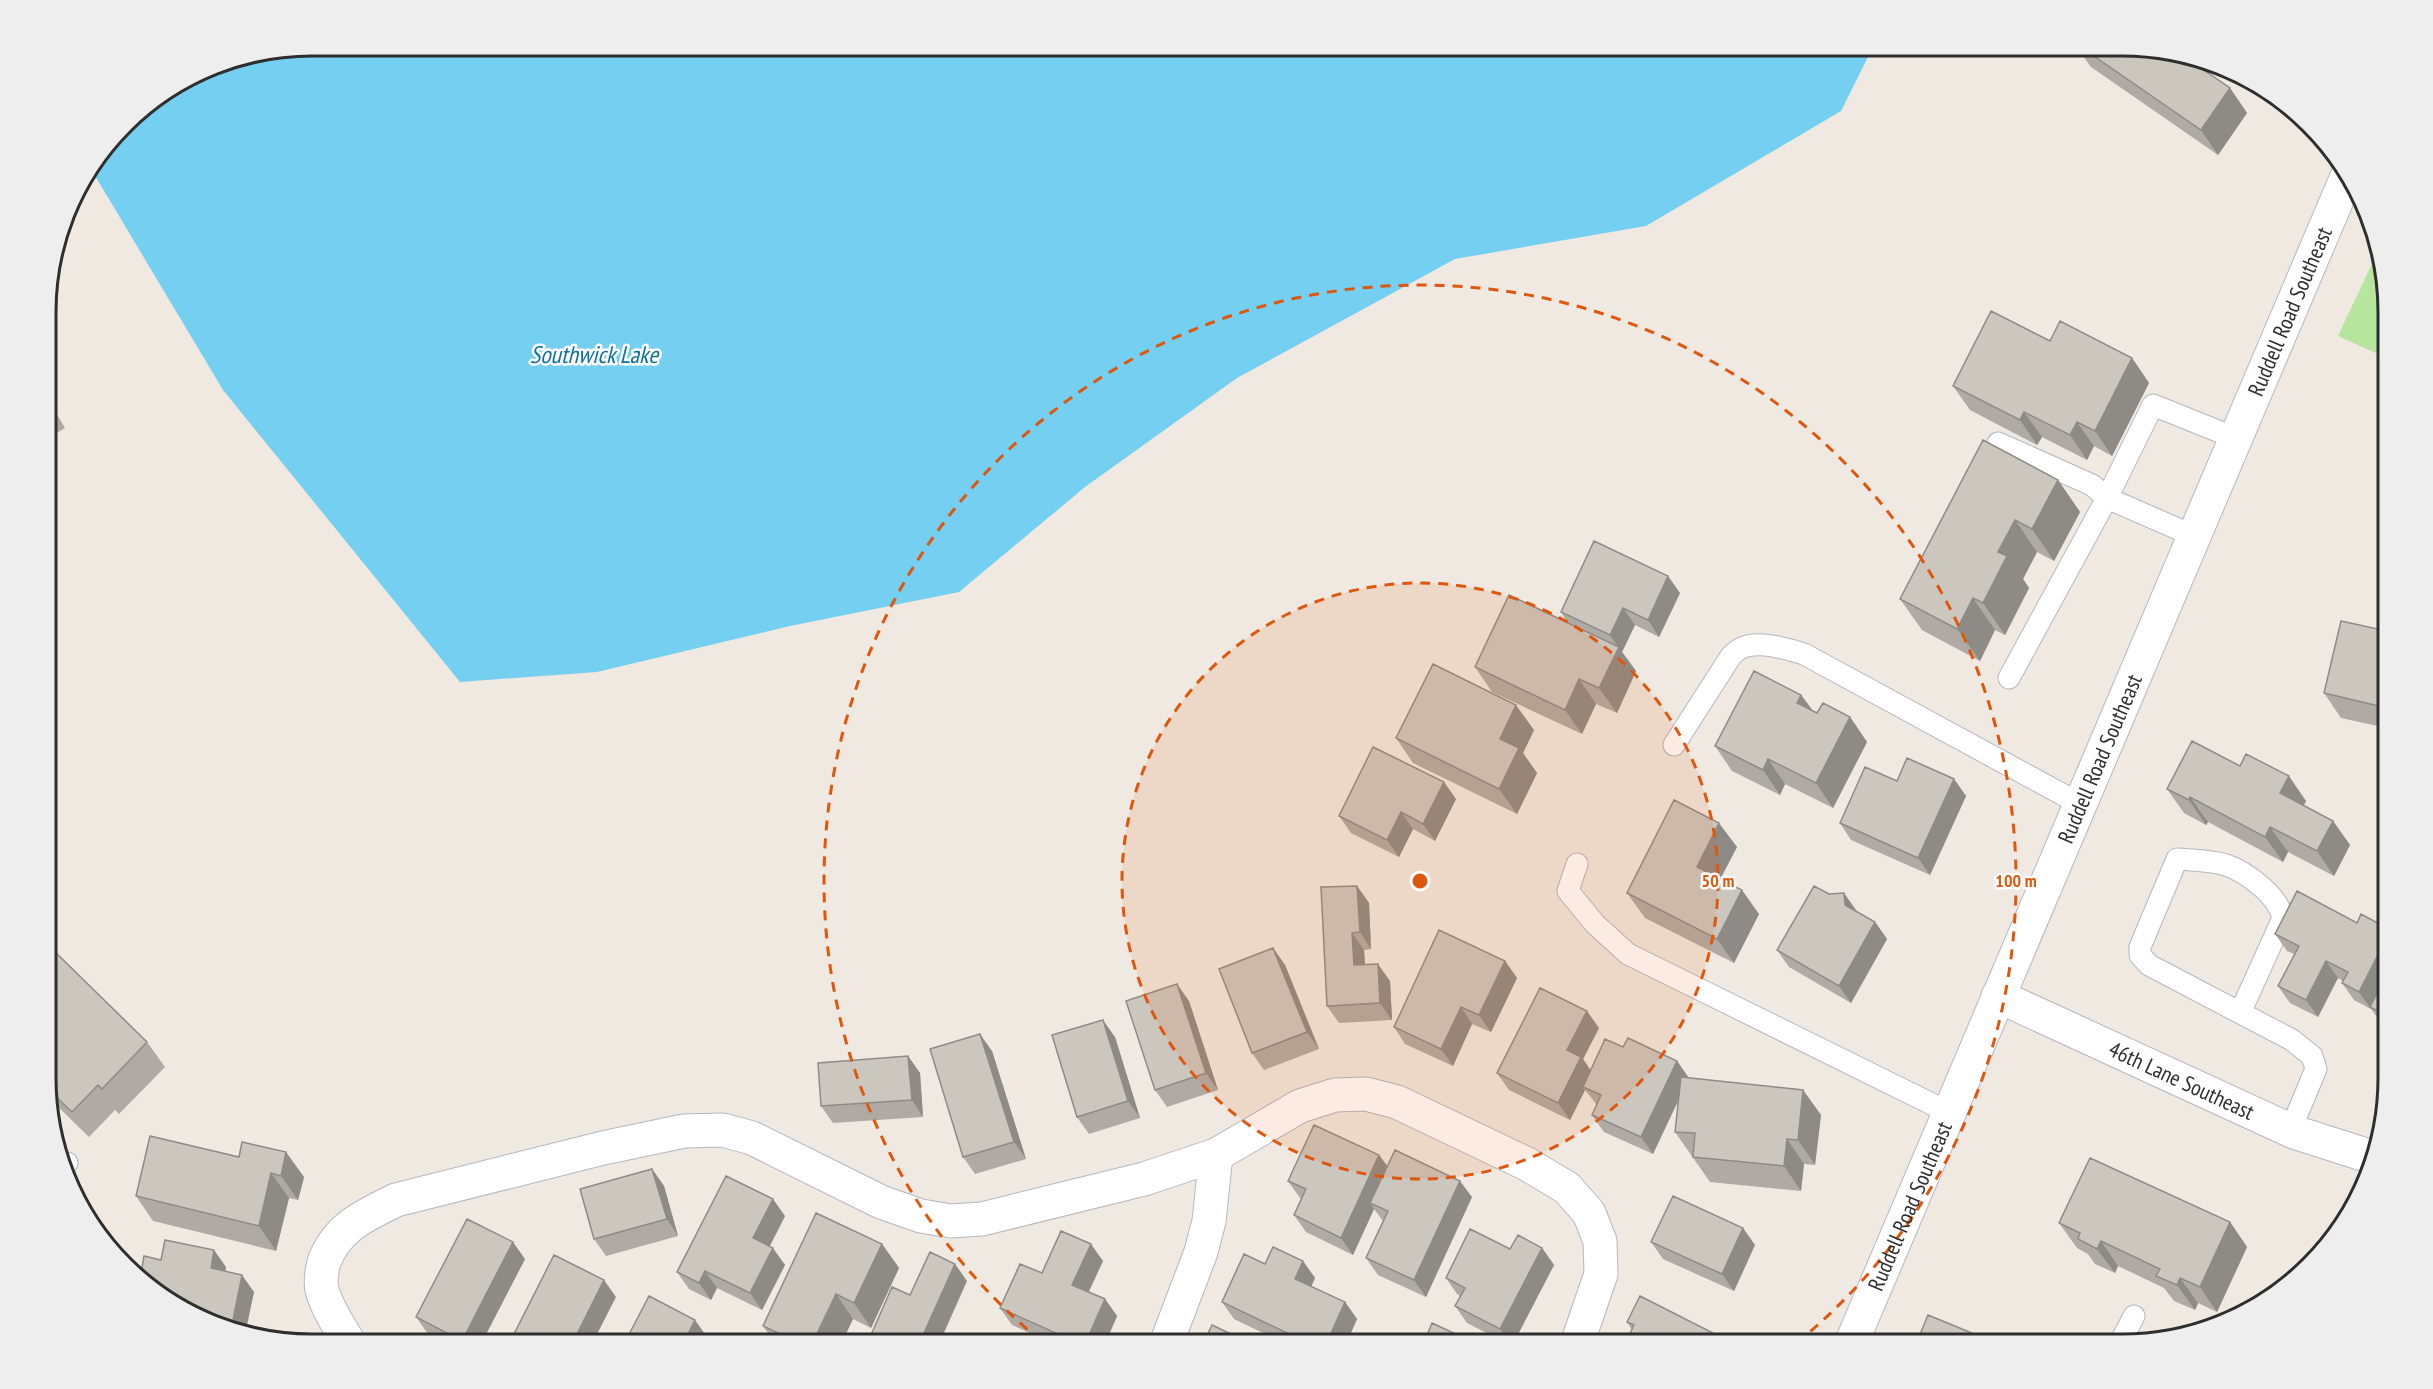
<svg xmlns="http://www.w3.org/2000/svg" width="2433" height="1389" font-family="'PT Sans Narrow',sans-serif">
<rect width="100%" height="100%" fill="#efe9e1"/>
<path fill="#b6e59e" d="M2379 249 2387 293V358L2338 336Z"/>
<path fill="#75cff0" d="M311 45H1874L1841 111 1646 226 1455 259 1237 378 1085 487 959 592 790 626 597 672 460 682 223 390 91 169 135 111 210 65Z"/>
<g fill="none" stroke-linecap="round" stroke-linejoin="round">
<g stroke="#b4b7c1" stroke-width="23">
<path id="service" d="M1998 443 2092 485 2107 498 2153 405 2235 438
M2009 678 2107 498 2194 536
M1674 745 1731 656C1735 652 1741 647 1747 646 1765 642 1787 649 1804 654L2080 804
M1577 864 1568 891 1595 924 1628 954 1948 1112
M2240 1013 2283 918C2280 906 2272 896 2263 888 2231 860 2217 862 2177 859L2140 947V955L2149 965 2292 1040 2312 1056 2316 1069 2290 1131
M66 1163H67
M2120 1343 2134 1316"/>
</g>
<g stroke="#b4b7c1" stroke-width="35">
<g id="minor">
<path id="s1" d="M1998 996 2294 1132 2369 1156"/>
<path d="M350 1344C340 1328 327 1308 322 1290 320 1281 322 1270 324 1262 337 1227 364 1216 396 1200L603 1148 684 1131 723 1130 752 1138 881 1202 921 1216 951 1221 982 1219 1144 1179 1216 1155 1300 1106 1335 1095 1366 1094 1397 1102 1527 1164 1567 1188 1589 1213 1600 1241 1601 1274 1577 1344"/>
<path d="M1166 1344 1201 1252 1209 1221 1216 1155"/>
</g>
</g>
<g stroke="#b4b7c1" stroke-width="35">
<g id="secondary">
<path id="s2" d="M1851 1344 2348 174"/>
</g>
</g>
<use href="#service" stroke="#fff" stroke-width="21"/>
<use href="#minor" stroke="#fff" stroke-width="33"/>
<use href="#secondary" stroke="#fff" stroke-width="33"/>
</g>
<path fill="#afaba4" d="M2075 45H2122L2208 73 2230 88 2247 113 2218 155 2091 67Z
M2050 341 2132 358 2149 383 2112 456 2094 446 2087 460 2042 437 2037 445 1970 410 1953 386Z
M47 399 65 428 47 439Z
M2058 480 2080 512 2054 561 2037 552 2023 579 2029 588 2005 635 1995 630 1980 661 1922 630 1900 599Z
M1680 593 1659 637 1635 625 1622 652 1636 671 1617 713 1596 704 1582 734 1492 692 1475 667 1568 623 1561 612Z
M2387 631V728L2341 718 2324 693Z
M1801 695 1813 711 1817 713 1850 717 1867 742 1833 808 1785 784 1780 795 1732 771 1715 746Z
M1534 730 1523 753 1537 773 1517 814 1413 763 1396 738Z
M2240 766 2306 801 2304 805 2333 821 2350 845 2334 876 2288 852 2283 862 2208 822 2206 825 2184 813 2167 789Z
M1954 779 1966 796 1930 875 1851 840 1840 823Z
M1456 799 1435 841 1413 829 1399 857 1351 833 1339 816Z
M1737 847 1720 879 1759 914 1734 963 1645 918 1627 893Z
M1357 886 1369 903 1371 949 1364 950 1365 965 1390 981 1392 1020 1339 1023 1327 1006Z
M1856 910V911L1875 922 1887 939 1851 1003 1789 967 1777 950Z
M2357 923 2387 937V1027L2382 1024 2371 1009 2354 1000 2342 983 2343 981 2338 978 2318 1017 2290 1003 2278 986 2294 954 2287 951 2275 934Z
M1273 948 1285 965 1319 1049 1264 1070 1252 1053Z
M47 954 147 1042 165 1067 119 1114 115 1110 89 1137 47 1096Z
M1505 961 1517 978 1491 1032 1472 1024 1453 1066 1405 1044 1394 1027Z
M1189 1001 1218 1090 1167 1107 1155 1090Z
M1599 1028 1583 1059 1591 1071 1623 1047 1677 1061 1688 1078 1803 1090 1821 1115 1815 1165 1804 1164 1801 1191 1710 1182 1675 1132 1678 1100 1653 1154 1604 1132 1592 1115 1597 1105 1585 1090 1570 1120 1509 1090 1497 1073Z
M1115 1037 1140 1118 1089 1134 1077 1117Z
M992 1051 1026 1159 975 1174 963 1157Z
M908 1056 920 1073 923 1117 833 1123 821 1106Z
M150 1136 304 1177 298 1200 289 1198 276 1251 153 1221 136 1196Z
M1379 1155 1387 1166 1472 1197 1426 1297 1378 1275 1366 1258 1383 1221 1374 1209 1353 1255 1306 1232 1294 1215 1302 1199 1300 1198 1288 1181Z
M652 1169 664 1186 678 1236 606 1256 594 1239Z
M785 1216 770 1246 785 1265 762 1310 717 1288 711 1300 689 1289 677 1272Z
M2230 1222 2247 1247 2217 1312 2198 1303 2195 1310 2174 1301 2164 1288 2118 1266 2115 1273 2095 1264 2088 1254 2077 1248 2059 1223Z
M1651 1242 1755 1245 1734 1291 1663 1259Z
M882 1244 899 1268 871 1328 853 1319 841 1344H776L763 1326Z
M1542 1248 1554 1265 1513 1344H1508L1467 1323 1455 1306 1460 1296 1457 1294 1446 1278 1510 1249Z
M525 1259 481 1344H448L428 1334 416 1317Z
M161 1260 226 1267 225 1271 254 1292 243 1335 178 1309Z
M1103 1261 1088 1292 1105 1299 1117 1316 1105 1344H1054L1012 1325 1000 1308Z
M1303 1261 1315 1278 1311 1287 1345 1302 1357 1319 1346 1344H1286L1234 1319 1222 1302 1265 1264Z
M1627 1322 1715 1334 1632 1330Z"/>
<path fill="#8e8b86" d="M2187 54H2191L2215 64 2202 81 2185 57Z
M2230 88 2247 113 2218 155 2201 130Z
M2132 358 2149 383 2112 456 2095 431Z
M47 399 65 428 47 401Z
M2024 412 2042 437 2037 445 2020 420Z
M2077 422 2094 446 2087 460 2070 435Z
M2058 480 2080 512 2054 561 2032 529Z
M2015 520 2037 552 2023 579 2029 588 2005 635 1983 603 1998 552Z
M1668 576 1680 593 1659 637 1648 620Z
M1973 598 1995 630 1980 661 1957 629Z
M1623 608 1635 625 1622 652 1636 671 1617 713 1599 688 1618 647 1610 635Z
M1579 679 1596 704 1582 734 1565 710Z
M1801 695 1819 719 1797 703Z
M1516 705 1534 730 1523 753 1537 773 1517 814 1499 789 1500 739Z
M1850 717 1867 742 1833 808 1816 783Z
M1768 759 1785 784 1780 795 1763 770Z
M2289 776 2306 801 2297 818 2280 793Z
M1954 779 1966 796 1930 875 1918 858Z
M1444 782 1456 799 1435 841 1423 824Z
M2190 797 2208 822 2206 825 2189 800Z
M1401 812 1413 829 1399 857 1387 840Z
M2333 821 2350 845 2334 876 2317 851Z
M1719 823 1737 847 1714 891 1697 867Z
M2270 827 2288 852 2283 862 2265 837Z
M1357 886 1369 903 1371 949 1360 932Z
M1742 890 1759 914 1734 963 1717 939Z
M1844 893 1856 910 1857 922 1845 905Z
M1875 922 1887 939 1851 1003 1839 986Z
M1352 933 1364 950 1366 982 1354 965Z
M2387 937V977L2370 1007 2371 1009 2359 992Z
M1273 948 1285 965 1319 1049 1307 1032Z
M1505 961 1517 978 1491 1032 1479 1015Z
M2326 961 2338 978 2318 1017 2306 1000Z
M1378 964 1390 981 1392 1020 1380 1003Z
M1177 984 1189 1001 1218 1090 1206 1073Z
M1461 1007 1472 1024 1453 1066 1441 1049Z
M1587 1011 1599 1028 1583 1059 1593 1074 1583 1087 1585 1090 1570 1120 1558 1103 1567 1050Z
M1103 1020 1115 1037 1140 1118 1128 1101Z
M980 1034 992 1051 1026 1159 1014 1142Z
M908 1056 920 1073 923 1117 912 1100Z
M1677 1061 1689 1078 1653 1154 1641 1137Z
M1803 1090 1821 1115 1815 1165 1798 1140Z
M1787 1139 1804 1164 1801 1191 1784 1166Z
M286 1152 304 1177 298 1200 281 1176Z
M1379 1155 1391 1171 1370 1203 1374 1209 1353 1255 1341 1238Z
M652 1169 664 1186 678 1236 667 1219Z
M271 1173 289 1198 276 1251 259 1226Z
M1460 1181 1472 1197 1426 1297 1414 1280Z
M773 1199 785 1216 765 1255 753 1238Z
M2230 1222 2247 1247 2217 1312 2200 1287Z
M1743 1228 1755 1245 1734 1291 1722 1274Z
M2101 1241 2118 1266 2115 1273 2097 1249Z
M513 1242 525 1259 481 1344H464L462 1341Z
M882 1244 899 1268 871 1328 854 1303Z
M1091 1244 1103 1261 1084 1302 1072 1285Z
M773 1248 785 1265 762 1310 750 1293Z
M1542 1248 1554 1265 1513 1344H1511L1500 1329Z
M214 1250 226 1267 223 1285 211 1268Z
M1303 1261 1315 1278 1307 1296 1295 1279Z
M955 1264 967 1281 939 1344H919Z
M705 1271 717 1288 711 1300 699 1283Z
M242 1275 254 1292 245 1335 238 1333 232 1325Z
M2180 1278 2198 1303 2195 1310 2177 1285Z
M604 1280 616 1297 592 1344H572Z
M836 1294 853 1319 841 1344H812Z
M1105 1299 1117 1316 1105 1344H1085Z
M1345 1302 1357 1319 1346 1344H1326Z
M695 1320 707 1337 704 1344H683Z
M1715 1334 1722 1344H1710Z"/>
<path fill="#cbc7bf" stroke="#8e8b86" stroke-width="1.5" d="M2078 45H2122L2187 54 2185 57 2230 88 2201 130Z
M1991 311 2050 341 2060 321 2132 358 2095 431 2077 422 2070 435 2024 412 2020 420 1953 386Z
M47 401 53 411 47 415Z
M1983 440 2058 480 2032 529 2015 520 1998 552 2007 556 1983 603 1973 598 1957 629 1900 599Z
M1594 541 1668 576 1648 620 1623 608 1610 635 1561 612Z
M1509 595 1619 647 1599 688 1579 679 1565 710 1475 667Z
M2341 621 2387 631V708L2324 693Z
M1433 664 1516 705 1500 739 1519 748 1499 789 1396 738Z
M1754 671 1801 695 1797 703 1817 713 1823 703 1850 717 1816 783 1768 759 1763 770 1715 746Z
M2192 741 2240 766 2246 754 2289 776 2280 793 2333 821 2317 851 2270 827 2265 837 2190 797 2189 800 2167 789Z
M1373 747 1444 782 1423 824 1401 812 1387 840 1339 816Z
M1907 758 1954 779 1918 858 1840 823 1865 767 1897 781Z
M1674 800 1719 823 1697 867 1742 890 1717 939 1627 893Z
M1357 886 1360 932 1352 933 1354 965 1378 964 1380 1003 1327 1006 1321 887Z
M1814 886 1829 894 1844 893 1845 905 1875 922 1839 986 1777 950Z
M2297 891 2357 923 2361 914 2387 928V937L2359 992 2342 983 2348 972 2326 961 2306 1000 2278 986 2299 946 2275 934Z
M1439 930 1505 961 1479 1015 1461 1007 1441 1049 1394 1027Z
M1273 948 1307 1032 1252 1053 1219 969Z
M52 949 147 1042 102 1089 98 1085 72 1112 47 1088V954Z
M2387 974V1016L2370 1007Z
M1177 984 1206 1073 1155 1090 1126 1001Z
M1540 988 1587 1011 1567 1050 1581 1057 1558 1103 1497 1073Z
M1103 1020 1128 1101 1077 1117 1052 1035Z
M980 1034 1014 1142 963 1157 930 1049Z
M1628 1038 1677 1061 1641 1137 1592 1115 1601 1095 1583 1087 1605 1039 1623 1047Z
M908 1056 912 1100 821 1106 818 1063Z
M1681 1077 1803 1090 1798 1140 1787 1139 1784 1166 1693 1157 1695 1133 1675 1132Z
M1314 1125 1379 1155 1341 1238 1294 1215 1306 1189 1288 1181Z
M150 1136 239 1157 242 1142 286 1152 281 1176 271 1173 259 1226 136 1196Z
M1395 1150 1460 1181 1414 1280 1366 1258 1388 1211 1370 1203Z
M2090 1158 2230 1222 2200 1287 2180 1278 2177 1285 2156 1276 2160 1269 2101 1241 2097 1249 2078 1239 2080 1233 2059 1223Z
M652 1169 667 1219 594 1239 580 1189Z
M726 1176 773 1199 753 1238 773 1248 750 1293 705 1271 699 1283 677 1272Z
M1673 1196 1743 1228 1722 1274 1651 1242Z
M816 1213 882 1244 854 1303 836 1294 812 1344H802L763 1326Z
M467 1219 513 1242 462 1341 416 1317Z
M1470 1229 1510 1249 1518 1235 1542 1248 1500 1329 1455 1306 1465 1288 1446 1278Z
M1061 1231 1091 1244 1072 1285 1105 1299 1085 1344H1080L1000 1308 1020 1264 1042 1273Z
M165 1240 214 1250 211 1268 242 1275 232 1325 206 1320 178 1309 141 1273 144 1256 161 1260Z
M1273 1247 1303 1261 1295 1279 1345 1302 1326 1344H1310L1222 1302 1244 1254 1265 1264Z
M930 1252 955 1264 919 1344H867L892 1287 910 1295Z
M554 1255 604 1280 572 1344H509Z
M649 1296 695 1320 683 1344H624Z
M1640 1296 1715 1334 1710 1344H1625L1634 1325 1627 1322Z
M1928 1315 1996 1343 1916 1344Z
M1432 1323 1477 1344H1398L1402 1334 1424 1343Z
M1212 1325 1252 1344H1203Z"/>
<circle cx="1420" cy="881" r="298" fill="#df570e" fill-opacity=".12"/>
<g fill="none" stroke="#df570e" stroke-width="3" stroke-dasharray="10 8">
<circle cx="1420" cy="881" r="298"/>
<path d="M1041 1341A596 596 0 1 1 1799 1341"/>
</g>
<g text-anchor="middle" stroke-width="5" stroke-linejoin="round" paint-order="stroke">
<g font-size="22" fill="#2e2e2e" stroke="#fff">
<text dy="8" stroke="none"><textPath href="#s2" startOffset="1122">Ruddell Road Southeast</textPath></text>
<text dy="8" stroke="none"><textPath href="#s2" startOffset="636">Ruddell Road Southeast</textPath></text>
<text dy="8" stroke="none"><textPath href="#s1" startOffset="202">46th Lane Southeast</textPath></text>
<text dy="8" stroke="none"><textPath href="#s2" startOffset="150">Ruddell Road Southeast</textPath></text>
</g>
<g font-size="24" font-style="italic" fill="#0d6fa3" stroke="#fff">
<text x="594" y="363">Southwick Lake</text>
</g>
</g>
<path d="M0 0H2433V1389H0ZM312 56H2122A256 256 0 0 1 2378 312V1078A256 256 0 0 1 2122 1334H312A256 256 0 0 1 56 1078V312A256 256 0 0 1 312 56Z" fill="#eee" fill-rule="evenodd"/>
<path fill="none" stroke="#2e2e2e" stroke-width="3" d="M312 56H2122A256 256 0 0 1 2378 312V1078A256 256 0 0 1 2122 1334H312A256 256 0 0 1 56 1078V312A256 256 0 0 1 312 56Z"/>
<circle cx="1420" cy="881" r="9" fill="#df570e" stroke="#fff" stroke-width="3"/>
<g font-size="18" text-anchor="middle" font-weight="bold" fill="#df570e" stroke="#fff" stroke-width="5" stroke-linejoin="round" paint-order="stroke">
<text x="1718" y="887">50 m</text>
<text x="2016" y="887">100 m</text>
</g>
</svg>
